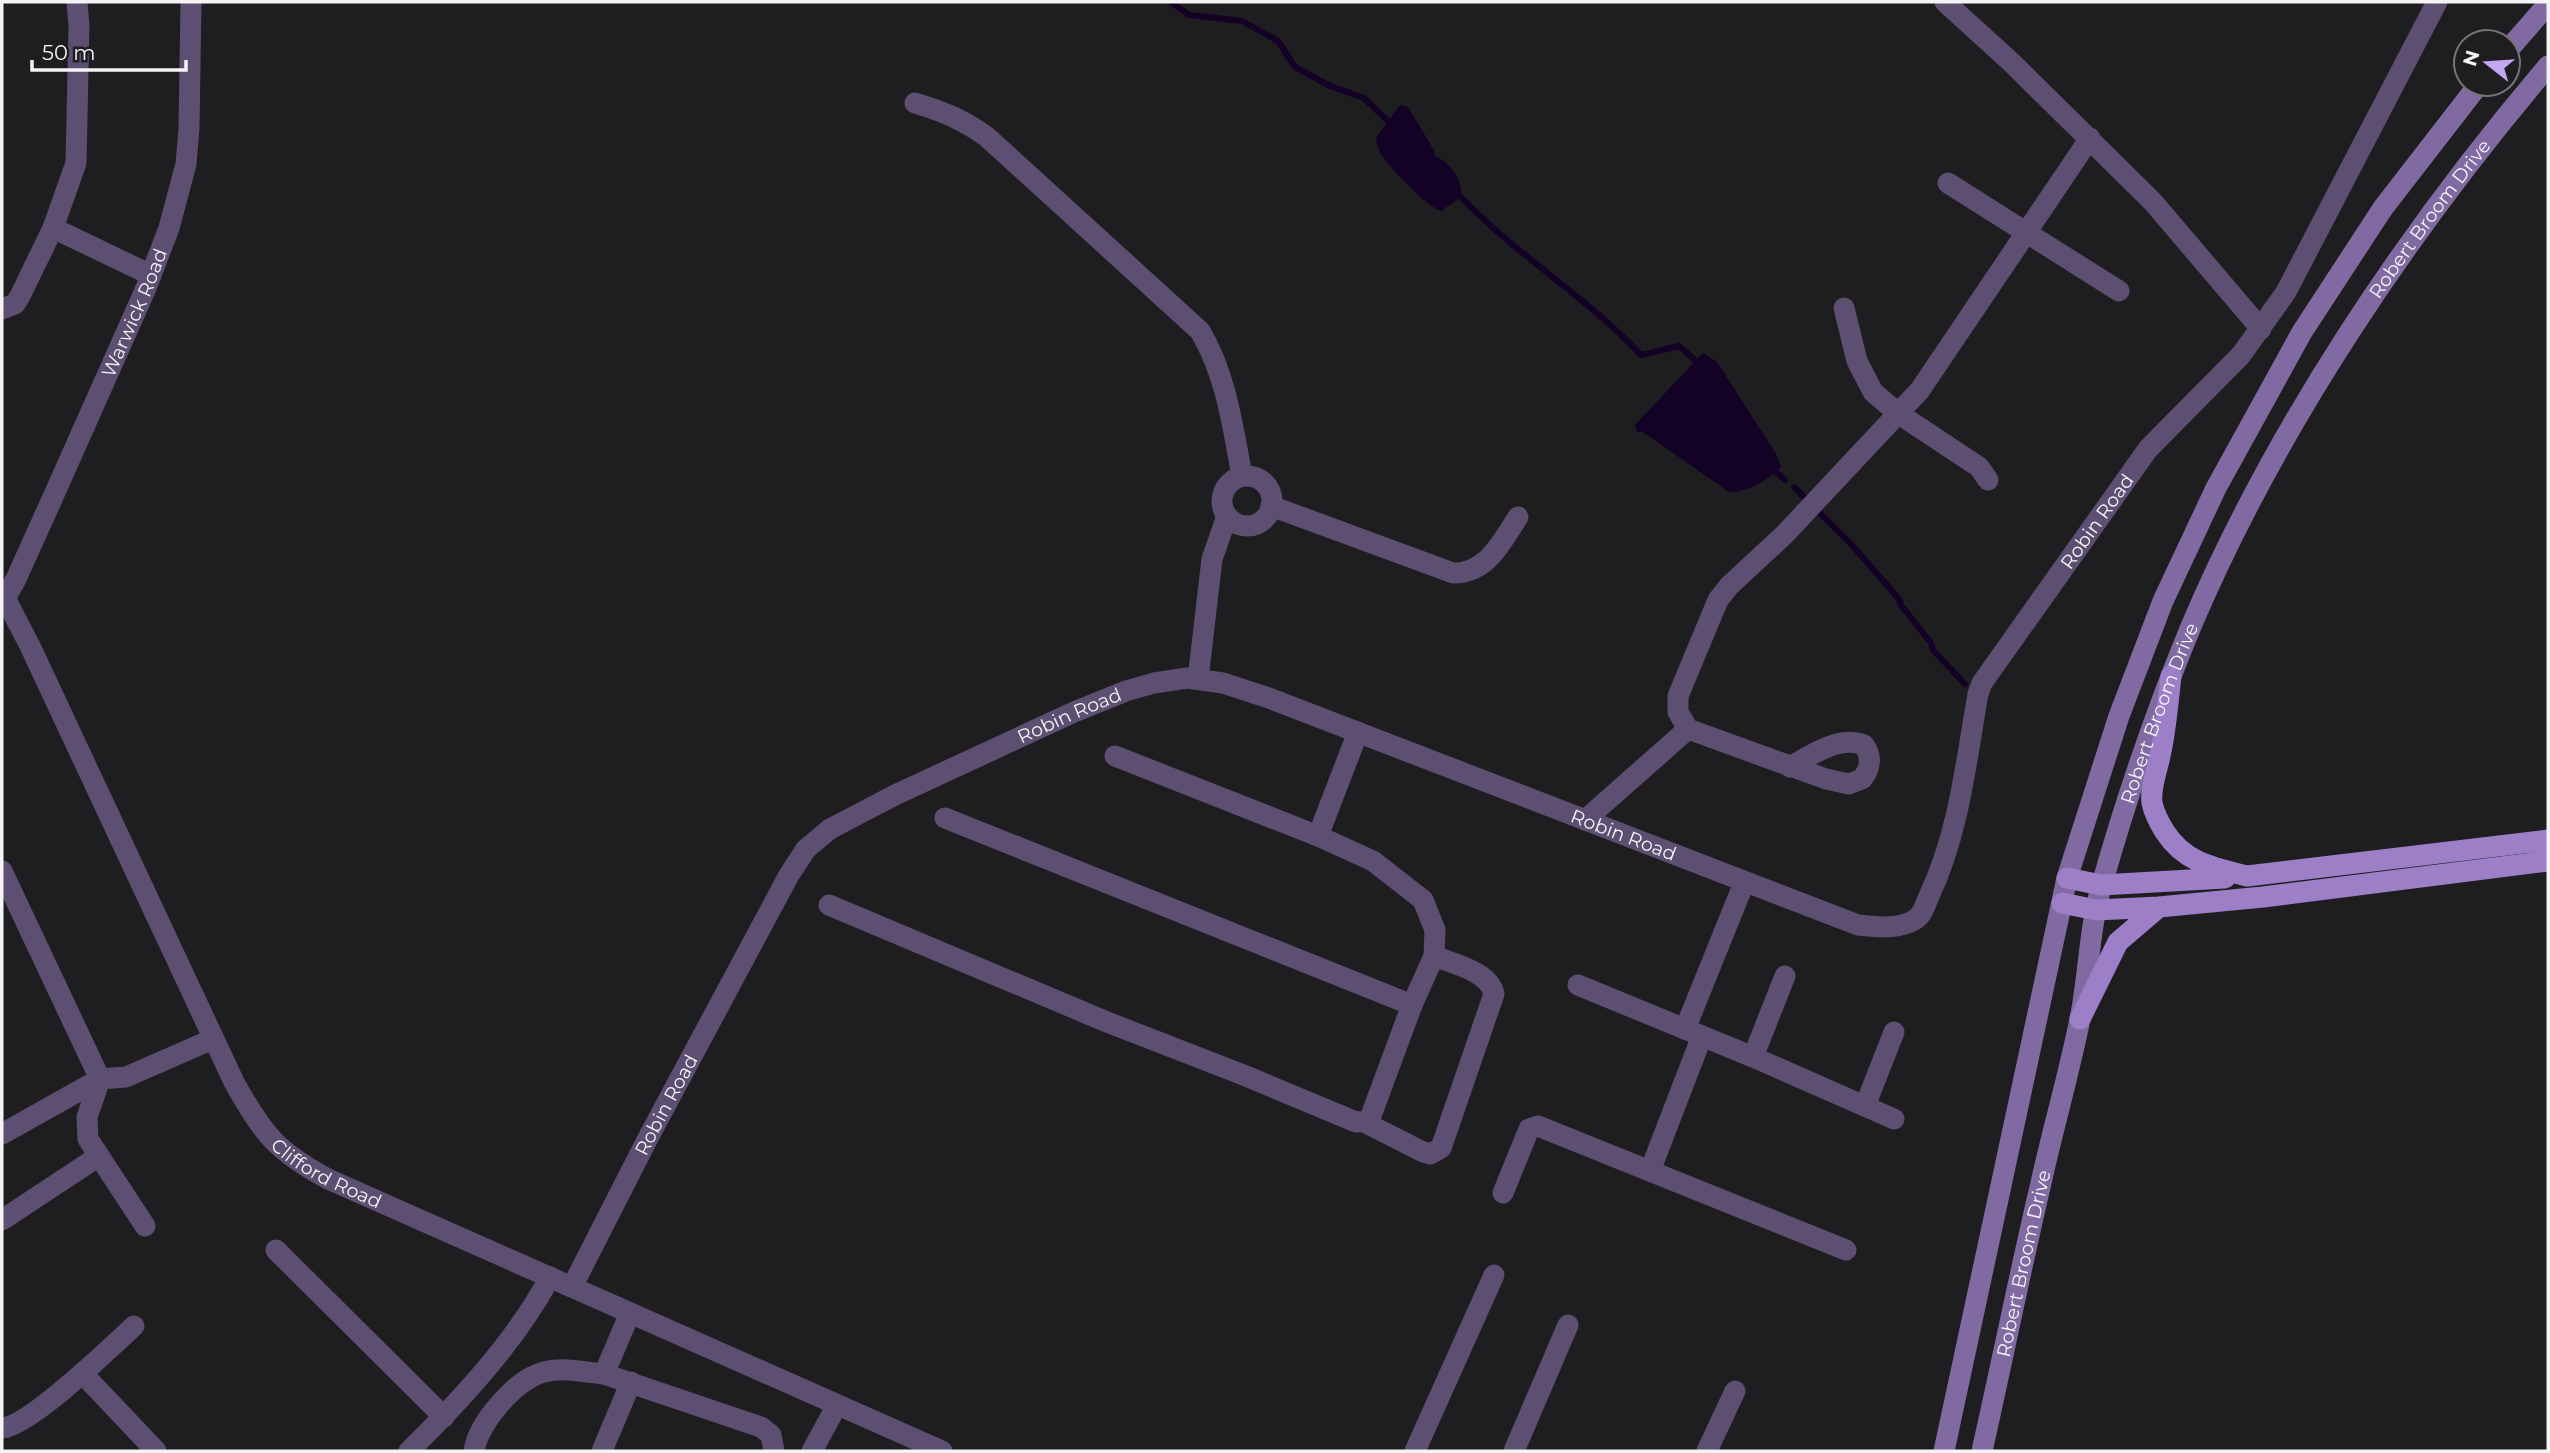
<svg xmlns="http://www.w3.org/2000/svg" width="2550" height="1453" font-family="Montserrat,sans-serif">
<rect width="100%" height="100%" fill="#1e1d1f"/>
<path fill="#130126" d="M1400 105 1408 107 1435 152 1434 156C1449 161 1464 181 1461 197L1441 211C1426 206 1390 168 1381 154 1378 150 1377 143 1376 138Z
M1703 353 1717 362 1776 454 1781 467C1770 479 1746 493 1729 492L1643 432H1637L1635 425Z"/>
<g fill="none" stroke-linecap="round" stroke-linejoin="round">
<path stroke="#130126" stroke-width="6" d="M1171 2 1189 15 1242 21 1278 41 1295 67 1330 86 1364 98 1388 121
M1461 197C1516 255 1586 296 1641 355L1679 346 1696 361
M1776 472 1785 480
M1794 487 1852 545 1899 599 1901 605 1931 643 1933 650 1965 684"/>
<g stroke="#5c4f71" stroke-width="21">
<path d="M1945 2 2011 62 2153 202 2261 329"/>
<path d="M915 103C942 111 964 120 987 137L1200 331C1226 374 1233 428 1242 476"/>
<path d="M1948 183 2119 291"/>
<path d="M53 228 151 275"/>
<path d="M1844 308 1857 361 1873 392 1899 414 1979 467 1988 480"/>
<path d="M2 309 15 304 20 296 53 228 76 163 79 26 77 2"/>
<circle cx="1247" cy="501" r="25"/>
<path d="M1271 506 1453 573C1487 574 1502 541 1518 517"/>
<path id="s1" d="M2 592 30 646 234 1082C262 1133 276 1151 328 1179L942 1451"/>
<path id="s2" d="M2 604 16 579 53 497 146 288 169 228 186 164 189 129 191 2"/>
<path d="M1198 679 1212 559 1227 516"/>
<path d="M1790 767C1811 755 1840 735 1864 745 1872 756 1871 768 1862 779L1849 784 1826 779 1688 729 1678 712V696L1718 600 1729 586 1784 535 1920 390 2090 138"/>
<path d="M945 818 1412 1005"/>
<path d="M1585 820 1688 729"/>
<path d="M1318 836 1358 732"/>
<path d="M2 871 100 1079 126 1077 213 1039"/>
<path d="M829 905 1107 1022 1246 1076 1356 1122 1369 1121 1412 1005 1434 956 1435 930 1423 900 1373 861 1318 836 1115 756"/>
<path d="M1578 985 1753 1057 1894 1119"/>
<path d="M1685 1029 1744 883"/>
<path d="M1753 1057 1785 976"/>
<path d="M1865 1106 1894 1032"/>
<path d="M1366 1123 1421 1151 1430 1154 1441 1148 1494 994C1489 971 1453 964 1434 956"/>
<path d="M2 1134 100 1079 87 1117 88 1139 145 1226"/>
<path d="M1650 1171 1702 1036"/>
<path d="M1503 1193 1529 1129 1538 1126 1846 1250"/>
<path d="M2 1220 99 1156"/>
<path d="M276 1250 444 1417"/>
<path id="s3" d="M572 1287 648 1138 789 875 806 849 830 829 895 795 1074 712 1126 691 1154 683 1187 678 1223 683 1269 698 1858 925C1877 927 1899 930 1916 919 1923 914 1926 903 1929 896 1959 833 1966 762 1978 694L1982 683 2148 449 2241 355 2286 292 2437 2"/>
<path d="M82 1373 156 1451"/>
<path d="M604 1374 761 1427 771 1435 774 1451"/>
<path d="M2 1428C30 1426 110 1348 134 1326"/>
<path d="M409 1451C460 1401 516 1341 550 1277"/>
<path d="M474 1451C478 1423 516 1379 544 1372 563 1367 584 1372 604 1374L630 1313"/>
<path d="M602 1451 631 1382"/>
<path d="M812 1451 837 1405"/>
<path d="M1415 1451 1494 1275"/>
<path d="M1514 1451 1568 1325"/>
<path d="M1707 1451 1735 1391"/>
</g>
<g stroke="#806aa1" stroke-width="21">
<path d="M2508 50 2548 4"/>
<path d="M1944 1451 2067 878 2119 716 2163 601 2216 488 2302 332 2383 208 2479 84"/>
<path id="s4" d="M1982 1451C2002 1362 2020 1272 2041 1183 2053 1128 2069 1074 2080 1019 2089 975 2089 928 2102 884 2127 796 2157 708 2192 624 2277 425 2408 231 2548 66"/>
</g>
<path stroke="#9c7fc6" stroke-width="21" d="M2171 676C2168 702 2166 730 2160 756 2157 771 2150 787 2152 803 2154 813 2160 824 2165 832 2185 863 2214 868 2247 876L2548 840
M2067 878 2101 885 2225 878
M2062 903 2096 910 2159 907
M2080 1019 2118 942 2159 907 2263 897 2548 861"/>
</g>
<g text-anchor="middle" stroke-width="7" stroke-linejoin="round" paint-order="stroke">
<g font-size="19" fill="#f4f4f5" stroke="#1e1d1f">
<text dy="7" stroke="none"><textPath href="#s4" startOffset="1326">Robert Broom Drive</textPath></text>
<text dy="7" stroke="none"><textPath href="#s2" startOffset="320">Warwick Road</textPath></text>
<text dy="7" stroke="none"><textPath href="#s3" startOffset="2138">Robin Road</textPath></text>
<text dy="7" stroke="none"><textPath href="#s4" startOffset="760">Robert Broom Drive</textPath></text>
<text dy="7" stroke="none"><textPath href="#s3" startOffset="793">Robin Road</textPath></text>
<text dy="7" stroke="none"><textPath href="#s3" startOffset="1382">Robin Road</textPath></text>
<text dy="7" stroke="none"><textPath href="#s3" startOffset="205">Robin Road</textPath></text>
<text dy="7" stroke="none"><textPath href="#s1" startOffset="676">Clifford Road</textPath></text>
<text dy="7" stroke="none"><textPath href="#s4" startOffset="192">Robert Broom Drive</textPath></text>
</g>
</g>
<rect width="2550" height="1453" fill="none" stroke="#f4f4f5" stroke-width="7"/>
<g transform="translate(2487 63) rotate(287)"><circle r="33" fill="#1e1d1f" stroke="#747375" stroke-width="2"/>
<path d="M0-5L12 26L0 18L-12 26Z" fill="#c4a7f1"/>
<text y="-10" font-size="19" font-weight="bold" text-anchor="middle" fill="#f4f4f5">N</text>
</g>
<path d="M32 60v10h154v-10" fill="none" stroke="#f4f4f5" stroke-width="3.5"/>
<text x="42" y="60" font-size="21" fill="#f4f4f5" stroke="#1e1d1f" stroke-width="5" paint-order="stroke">50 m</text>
</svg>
